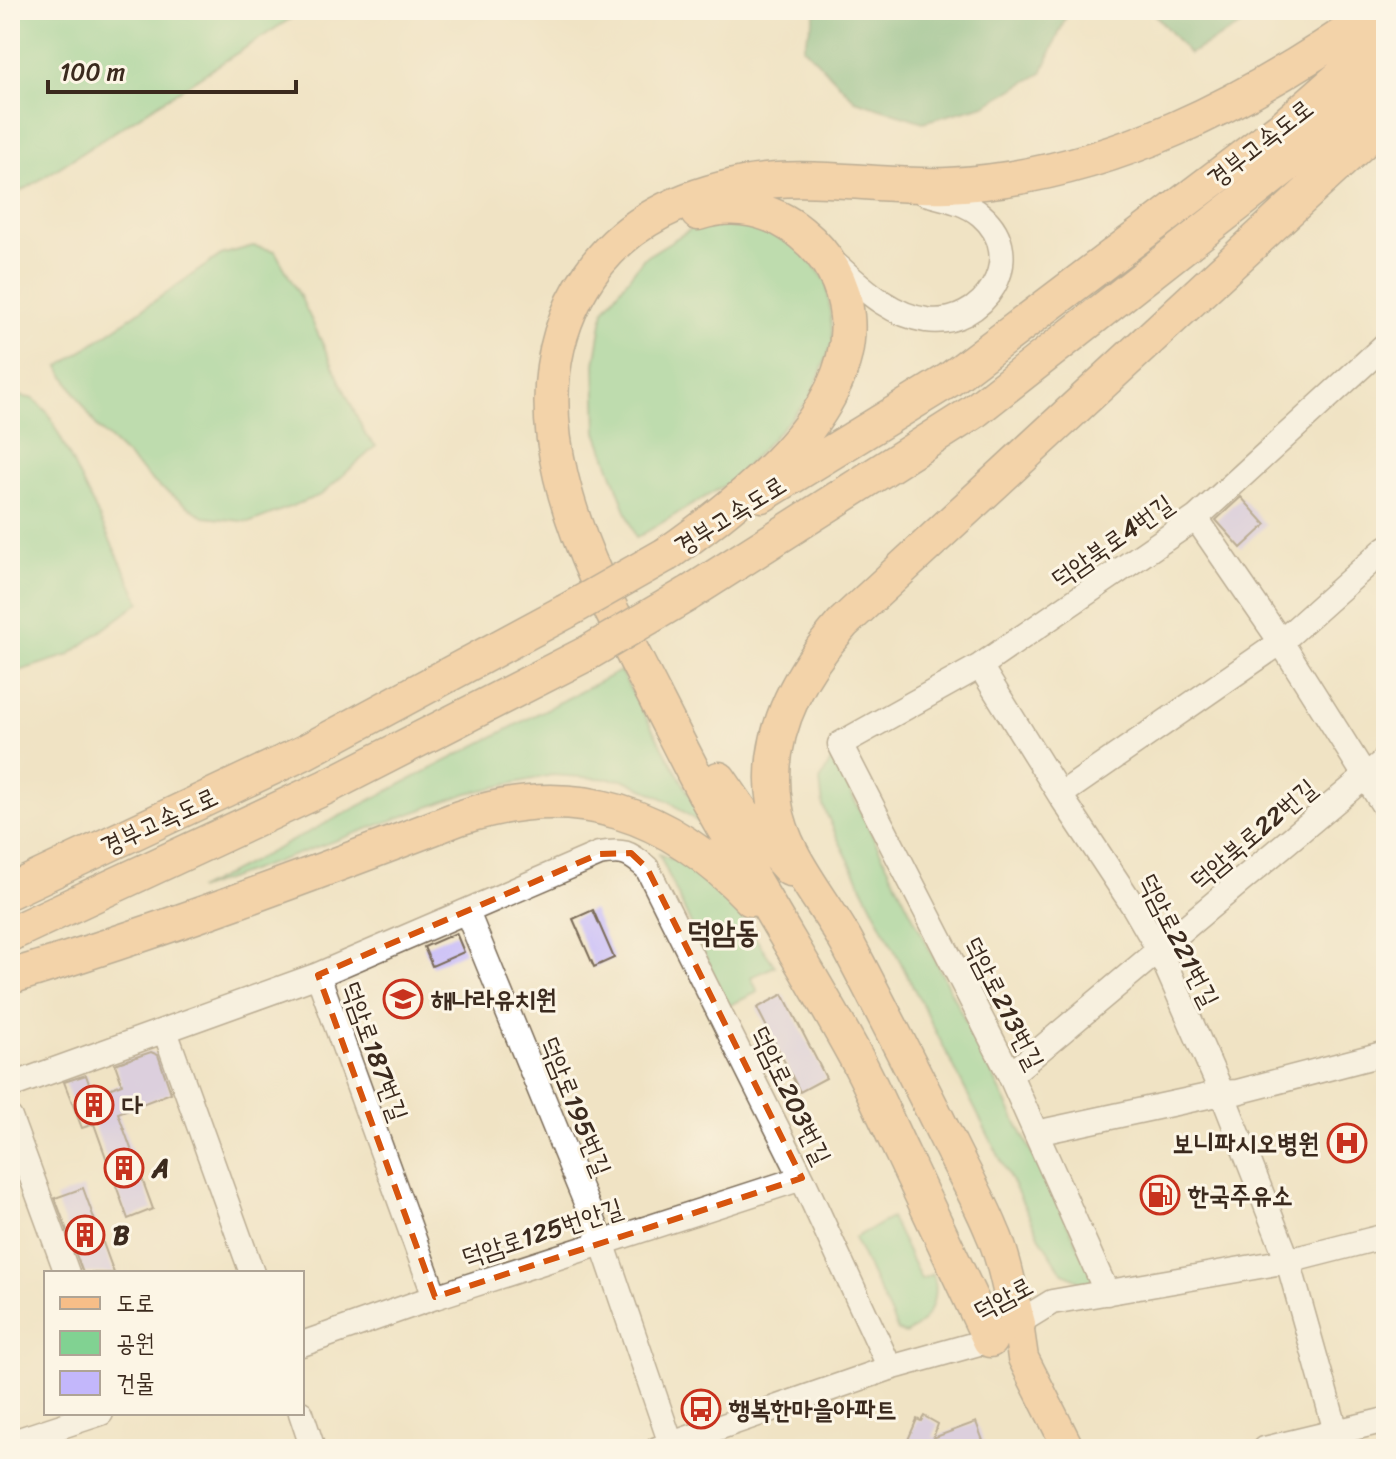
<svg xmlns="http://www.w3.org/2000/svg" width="1396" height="1459" font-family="Sriracha,'Poor Story',sans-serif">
<rect width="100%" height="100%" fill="#fcf5e5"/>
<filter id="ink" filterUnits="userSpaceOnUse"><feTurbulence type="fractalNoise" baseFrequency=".0125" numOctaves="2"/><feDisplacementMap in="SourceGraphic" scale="16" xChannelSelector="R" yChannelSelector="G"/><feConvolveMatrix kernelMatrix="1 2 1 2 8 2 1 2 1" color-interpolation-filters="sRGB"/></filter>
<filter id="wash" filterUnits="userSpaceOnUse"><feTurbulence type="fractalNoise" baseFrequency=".006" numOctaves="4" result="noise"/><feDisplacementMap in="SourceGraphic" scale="32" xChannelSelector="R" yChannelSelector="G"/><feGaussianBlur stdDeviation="1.8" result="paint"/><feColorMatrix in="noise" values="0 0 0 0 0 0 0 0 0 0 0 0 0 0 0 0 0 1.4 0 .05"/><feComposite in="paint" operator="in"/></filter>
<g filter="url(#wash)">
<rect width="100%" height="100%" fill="#f0e3c4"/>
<path fill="#81d292" stroke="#5e7e58" stroke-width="2" d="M10 10H304L27 188 10 195Z
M751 220 800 248 827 282 833 342 810 398 732 481 636 538 597 432 595 364 604 310 644 258 701 223Z
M253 246 275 251 301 298 366 436 376 446 321 495 251 522 204 517 157 485 97 427 59 367 221 255Z
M10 394 34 399 49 414 140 602 69 655 19 671 10 670Z
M620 671 710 831 669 801 625 780 552 775 468 793 197 890Z
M833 757 1095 1279 1083 1283 1062 1272 1042 1241 837 837 823 806 820 781Z
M659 854 696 869 729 900 775 966 751 977 758 992 728 1006Z
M891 1218 921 1279 933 1274C939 1301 929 1322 905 1334L898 1331 854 1238Z"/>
<path fill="#68b47c" stroke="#526f4d" stroke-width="2" d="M817 10H1069L1042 73 985 105 923 122 855 100 803 47Z
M1151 10H1270L1189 54Z"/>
<g id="blocks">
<path fill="#c3b7fb" d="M1241 497 1266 525 1241 548 1216 520Z
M593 910 614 958 594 967 573 919Z
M456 933 464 952 432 966 424 947Z
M783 994 826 1078 800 1092 757 1008Z
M151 1052 158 1055 171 1093 118 1113 153 1209 128 1219 94 1124 82 1128 64 1082 86 1075 93 1095 122 1084 115 1064Z
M83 1188 114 1273H83L55 1198Z
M924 1416 938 1424 933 1438 976 1422 985 1446 977 1449H904L917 1419 921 1421Z"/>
</g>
</g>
<g filter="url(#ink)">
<use href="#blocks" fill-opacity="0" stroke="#7a6b58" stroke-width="2"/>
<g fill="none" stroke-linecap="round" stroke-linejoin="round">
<g stroke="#7a6b58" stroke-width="27">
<path id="minor" d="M834 263C861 286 889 315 926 320 983 329 1030 257 981 215 966 202 944 198 925 193
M1196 518 1281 642 1386 809
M980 666 1060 795 1134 907 1159 950 1222 1093 1288 1261 1341 1449
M1060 795 1281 642 1386 548
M467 912 602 1242 671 1444
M318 975 435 1297
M165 1031 252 1273
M1010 1075 1386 759
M10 1086 318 975 599 854C623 850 629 852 647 868L802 1178 890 1368
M10 1118 67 1273
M1036 1133 1222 1093 1237 1092 1386 1053
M1107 1293 1010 1075 840 744 980 666 1196 518 1386 344
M302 1344 435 1297 802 1178
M301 1413 313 1449
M10 1443 101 1413
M657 1449 890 1368 990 1340 1052 1302 1288 1261 1386 1236
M1265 1449 1386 1420"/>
</g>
<g stroke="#7a6b58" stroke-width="33">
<path id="major" d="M1018 1324 1023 1358 1069 1449"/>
</g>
<g stroke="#7a6b58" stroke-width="37">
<path id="highway" d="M762 495 949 380 1284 126 1386 37
M667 554C738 504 857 414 847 316 844 283 827 254 801 233 772 209 734 201 698 213
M688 594 972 413 1309 148 1386 82
M719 779 752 827 790 869
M10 891 303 753 565 612
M10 934 326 787 586 654
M10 977C162 931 311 875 459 818 575 779 669 813 751 899
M1018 1324C1010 1294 1005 1259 992 1231 980 1201 963 1172 949 1143 916 1076 882 1010 847 943 823 899 782 855 775 804 764 735 799 673 843 623L1386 120
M990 1340C961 1279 932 1217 903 1155 888 1124 875 1093 859 1063 817 985 769 910 726 832 702 791 681 748 659 705 595 578 496 411 590 274 624 224 676 199 734 186 805 170 877 188 948 185 1108 177 1251 101 1379 10"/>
</g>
<use href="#minor" stroke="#fff" stroke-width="24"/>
<use href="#major" stroke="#f7be88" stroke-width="30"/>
<use href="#highway" stroke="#f7be88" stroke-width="34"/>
<g stroke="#7a6b58" stroke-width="37" stroke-linecap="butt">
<path id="highway-bridge" d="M565 612 667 554
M586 654 688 594"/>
</g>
<use href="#highway-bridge" stroke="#f7be88" stroke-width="34"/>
</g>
</g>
<path d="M0 0H1396V1459H0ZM631 853 647 868 802 1178 435 1297 318 975 599 854Z" fill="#f0e3c4" fill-opacity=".55" fill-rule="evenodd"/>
<path fill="none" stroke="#d7540e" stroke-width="6" stroke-dasharray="16 10" stroke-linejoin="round" d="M631 853 647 868 802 1178 435 1297 318 975 599 854Z"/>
<defs>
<g id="school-ring" transform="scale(2)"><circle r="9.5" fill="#fcf5e5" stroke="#c8321e" stroke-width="1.5"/><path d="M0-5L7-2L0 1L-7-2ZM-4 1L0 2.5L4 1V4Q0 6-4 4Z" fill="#c8321e"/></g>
<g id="building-ring" transform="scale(2)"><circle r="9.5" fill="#fcf5e5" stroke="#c8321e" stroke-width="1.5"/><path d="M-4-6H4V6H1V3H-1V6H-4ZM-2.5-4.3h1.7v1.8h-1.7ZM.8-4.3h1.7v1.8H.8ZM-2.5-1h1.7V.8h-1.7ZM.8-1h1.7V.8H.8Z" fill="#c8321e"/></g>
<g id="hospital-ring" transform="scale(2)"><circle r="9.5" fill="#fcf5e5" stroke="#c8321e" stroke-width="1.5"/><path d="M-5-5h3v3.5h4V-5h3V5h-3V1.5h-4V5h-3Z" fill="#c8321e"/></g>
<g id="fuel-ring" transform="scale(2)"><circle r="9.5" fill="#fcf5e5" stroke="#c8321e" stroke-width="1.5"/><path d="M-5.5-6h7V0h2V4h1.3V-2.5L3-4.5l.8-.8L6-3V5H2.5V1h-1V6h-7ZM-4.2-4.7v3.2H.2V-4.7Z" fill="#c8321e"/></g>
<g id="bus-ring" transform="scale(2)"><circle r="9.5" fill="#fcf5e5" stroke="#c8321e" stroke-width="1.5"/><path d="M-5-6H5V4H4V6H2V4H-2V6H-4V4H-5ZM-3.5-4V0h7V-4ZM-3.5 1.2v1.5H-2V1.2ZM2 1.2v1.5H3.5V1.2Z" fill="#c8321e"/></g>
</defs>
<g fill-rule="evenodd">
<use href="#school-ring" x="403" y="999"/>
<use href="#building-ring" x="94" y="1105"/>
<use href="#hospital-ring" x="1347" y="1143"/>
<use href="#building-ring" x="124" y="1168"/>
<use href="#fuel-ring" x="1160" y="1195"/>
<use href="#building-ring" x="85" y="1235"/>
<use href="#bus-ring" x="701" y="1409"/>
</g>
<g text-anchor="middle" stroke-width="6" stroke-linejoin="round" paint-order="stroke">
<g font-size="26" fill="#3b2a1e" stroke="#fcf5e5">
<text transform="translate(1260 143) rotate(-38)" y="9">경부고속도로</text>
<text transform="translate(730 515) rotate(-32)" y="9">경부고속도로</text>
<text transform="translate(1112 541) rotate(-35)" y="9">덕암북로4번길</text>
<text transform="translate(159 821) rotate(-25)" y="9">경부고속도로</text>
<text transform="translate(1253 834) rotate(-40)" y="9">덕암북로22번길</text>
<text transform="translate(1179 940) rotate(63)" y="9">덕암로221번길</text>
<text transform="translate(1004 1003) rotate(63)" y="9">덕암로213번길</text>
<text transform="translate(375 1051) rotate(70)" y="9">덕암로187번길</text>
<text transform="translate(791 1095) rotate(64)" y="9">덕암로203번길</text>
<text transform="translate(576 1106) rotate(68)" y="9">덕암로195번길</text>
<text transform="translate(542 1232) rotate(-18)" y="9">덕암로125번안길</text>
<text transform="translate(1003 1298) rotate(-28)" y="9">덕암로</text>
</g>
<g font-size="26" font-weight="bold" fill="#3b2a1e" stroke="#fcf5e5" text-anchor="start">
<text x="431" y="1008">해나라유치원</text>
<text x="122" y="1114">다</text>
<text x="1319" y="1152" text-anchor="end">보니파시오병원</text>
<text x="152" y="1177">A</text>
<text x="1188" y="1204">한국주유소</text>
<text x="113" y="1244">B</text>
<text x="729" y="1418">행복한마을아파트</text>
</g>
<g font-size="30" font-weight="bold" fill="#3b2a1e" stroke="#fcf5e5">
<text x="723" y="942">덕암동</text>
</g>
</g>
<rect width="1396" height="1459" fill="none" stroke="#fcf5e5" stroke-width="40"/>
<rect x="44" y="1271" width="260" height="144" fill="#fcf5e5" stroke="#afa495" stroke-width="2"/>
<rect x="60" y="1297" width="40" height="12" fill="#f7be88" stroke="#afa495" stroke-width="2"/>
<text x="116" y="1311" font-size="24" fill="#3b2a1e">도로</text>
<rect x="60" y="1331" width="40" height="24" fill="#81d292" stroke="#afa495" stroke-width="2"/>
<text x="116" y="1351" font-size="24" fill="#3b2a1e">공원</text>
<rect x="60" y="1371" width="40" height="24" fill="#c3b7fb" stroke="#afa495" stroke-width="2"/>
<text x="116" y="1391" font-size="24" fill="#3b2a1e">건물</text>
<path d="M48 80v12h248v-12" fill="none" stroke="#3b2a1e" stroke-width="4"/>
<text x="60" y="80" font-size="24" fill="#3b2a1e" stroke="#fcf5e5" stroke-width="6" paint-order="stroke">100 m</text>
</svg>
